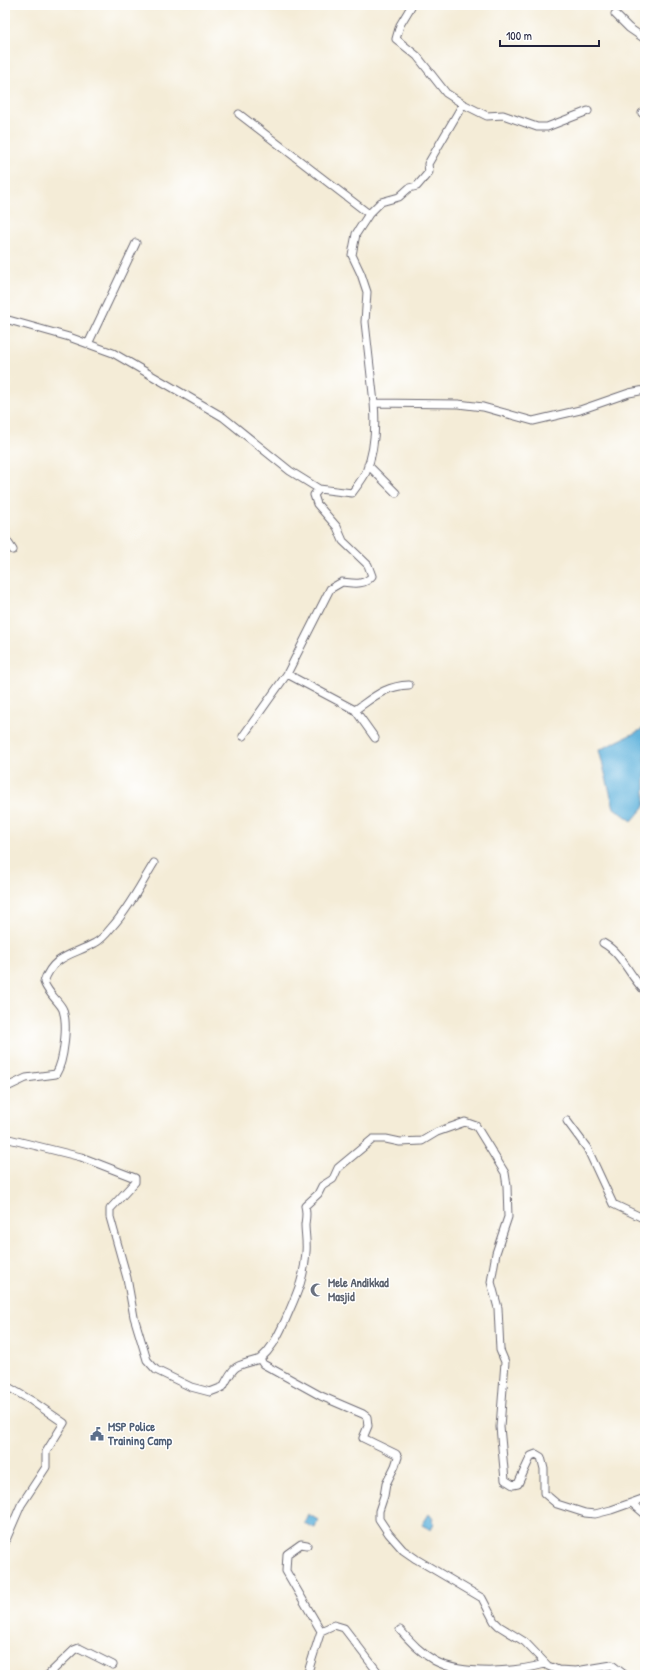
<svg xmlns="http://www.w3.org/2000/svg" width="650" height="1680" font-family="'Patrick Hand',sans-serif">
<rect width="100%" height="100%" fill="#fff"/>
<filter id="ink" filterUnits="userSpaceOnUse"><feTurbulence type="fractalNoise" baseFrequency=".025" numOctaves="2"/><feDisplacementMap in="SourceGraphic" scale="8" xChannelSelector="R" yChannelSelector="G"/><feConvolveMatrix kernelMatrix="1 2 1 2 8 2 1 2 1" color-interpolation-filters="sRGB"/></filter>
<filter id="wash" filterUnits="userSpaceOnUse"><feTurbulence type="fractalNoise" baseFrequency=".012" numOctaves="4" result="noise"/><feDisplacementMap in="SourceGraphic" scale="16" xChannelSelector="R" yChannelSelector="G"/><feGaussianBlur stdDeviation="0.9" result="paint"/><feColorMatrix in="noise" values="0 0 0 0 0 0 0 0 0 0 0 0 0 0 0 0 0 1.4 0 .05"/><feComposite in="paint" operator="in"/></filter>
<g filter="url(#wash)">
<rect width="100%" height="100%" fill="#f4ecd7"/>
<path fill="#60b3dc" stroke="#416a8c" d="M645 728V806L632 821 614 808 599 750Z
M308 1514 318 1520 315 1528 304 1523Z
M429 1514 433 1519 432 1521 434 1523 431 1530 422 1525Z"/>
</g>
<g filter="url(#ink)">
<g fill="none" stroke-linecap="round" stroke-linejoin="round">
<g stroke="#6c6972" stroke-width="9">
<path id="street" d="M412 5 400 25 396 39 417 56 446 93 463 104 487 116 503 115 537 127H547L588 111
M615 14 629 28 645 39
M642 113 645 115
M239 114 369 214
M5 319 69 337 113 353 223 417 290 471 319 489 352 493C356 487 363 479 366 472 375 450 376 426 374 403L458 404 483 407 533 421 580 410 629 393 645 390
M88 344 136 243
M374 403 365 322 367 292 361 274 352 255 356 234 369 214 381 202 399 197 409 188 417 186 429 172 428 164 463 104
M368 465 396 493
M319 489 314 495 317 504 337 527 343 541 368 565 372 576C364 586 353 583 342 582L330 589 287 674 355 710 375 738
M5 538 13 550
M355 710C374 697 385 686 409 685
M243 736 287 674
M603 943C623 954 629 976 645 991
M5 1088 26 1078 56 1074C64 1061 68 1025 63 1010 61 1003 48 994 44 982 53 955 73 955 95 943 101 940 107 933 111 928 128 910 141 884 154 863
M567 1121 587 1148 613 1204 645 1219
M5 1138 81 1157 135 1178V1182L110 1209V1217L127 1278 134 1317 147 1360 156 1370 191 1387 210 1392 223 1387C236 1362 235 1367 260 1359
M5 1385 32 1401 64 1423 46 1452V1467L21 1505 5 1542
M632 1503 645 1514
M307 1545 301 1544 287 1554 286 1571 321 1631 334 1625 344 1628 380 1675
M400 1630C411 1642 421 1653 435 1661 463 1676 515 1672 545 1664
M48 1675 74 1650 79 1648 113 1665
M307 1675 321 1631
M625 1675 612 1665 576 1671 558 1670 548 1666 525 1642 499 1626 494 1621 482 1598 416 1559 403 1550 389 1534 379 1519V1511L384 1496 386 1484 395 1466 398 1457 396 1454 363 1438 368 1426 367 1417 363 1414 321 1396 263 1364 260 1359C273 1348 278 1335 285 1321 296 1295 304 1281 306 1252 307 1242 305 1233 305 1224 306 1217 307 1213 305 1206L318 1194 322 1186 333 1179 338 1168 373 1139H386L400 1142 422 1141 437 1132 465 1122 476 1126 505 1173 507 1186 508 1217 496 1253 491 1282 498 1308 500 1350 505 1362 500 1427 505 1480 513 1485 518 1484 531 1456 536 1454 541 1457 544 1469V1493L557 1504 585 1513 595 1514 611 1510 645 1498"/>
</g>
<use href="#street" stroke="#fff" stroke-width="7"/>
</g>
</g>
<defs>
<g id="mosque-bare" transform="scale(1.08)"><path d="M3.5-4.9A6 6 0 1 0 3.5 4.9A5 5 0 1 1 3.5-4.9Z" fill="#6b7280" stroke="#fff" stroke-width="2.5" paint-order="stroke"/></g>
<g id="civic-bare" transform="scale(1.08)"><path d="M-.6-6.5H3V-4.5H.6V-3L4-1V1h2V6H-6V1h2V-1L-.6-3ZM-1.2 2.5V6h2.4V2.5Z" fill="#5c6f8a" stroke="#fff" stroke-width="2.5" paint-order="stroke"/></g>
</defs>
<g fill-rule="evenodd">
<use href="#mosque-bare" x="317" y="1290"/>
<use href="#civic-bare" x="97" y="1434"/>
</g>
<g text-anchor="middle" stroke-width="3" stroke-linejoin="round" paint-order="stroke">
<g font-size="12" font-weight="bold" fill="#5b616d" stroke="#fff" text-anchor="start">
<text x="328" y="1287">Mele Andikkad<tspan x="328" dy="14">Masjid</tspan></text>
</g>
<g font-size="12" font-weight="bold" fill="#4e5e75" stroke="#fff" text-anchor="start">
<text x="108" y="1431">MSP Police<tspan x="108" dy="14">Training Camp</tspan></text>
</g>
</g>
<rect width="650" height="1680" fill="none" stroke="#fff" stroke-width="20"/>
<path d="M500 40v6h99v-6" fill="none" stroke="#22223b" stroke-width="2"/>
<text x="506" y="40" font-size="12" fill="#22223b" stroke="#ffffff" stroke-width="3" paint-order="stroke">100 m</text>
</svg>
